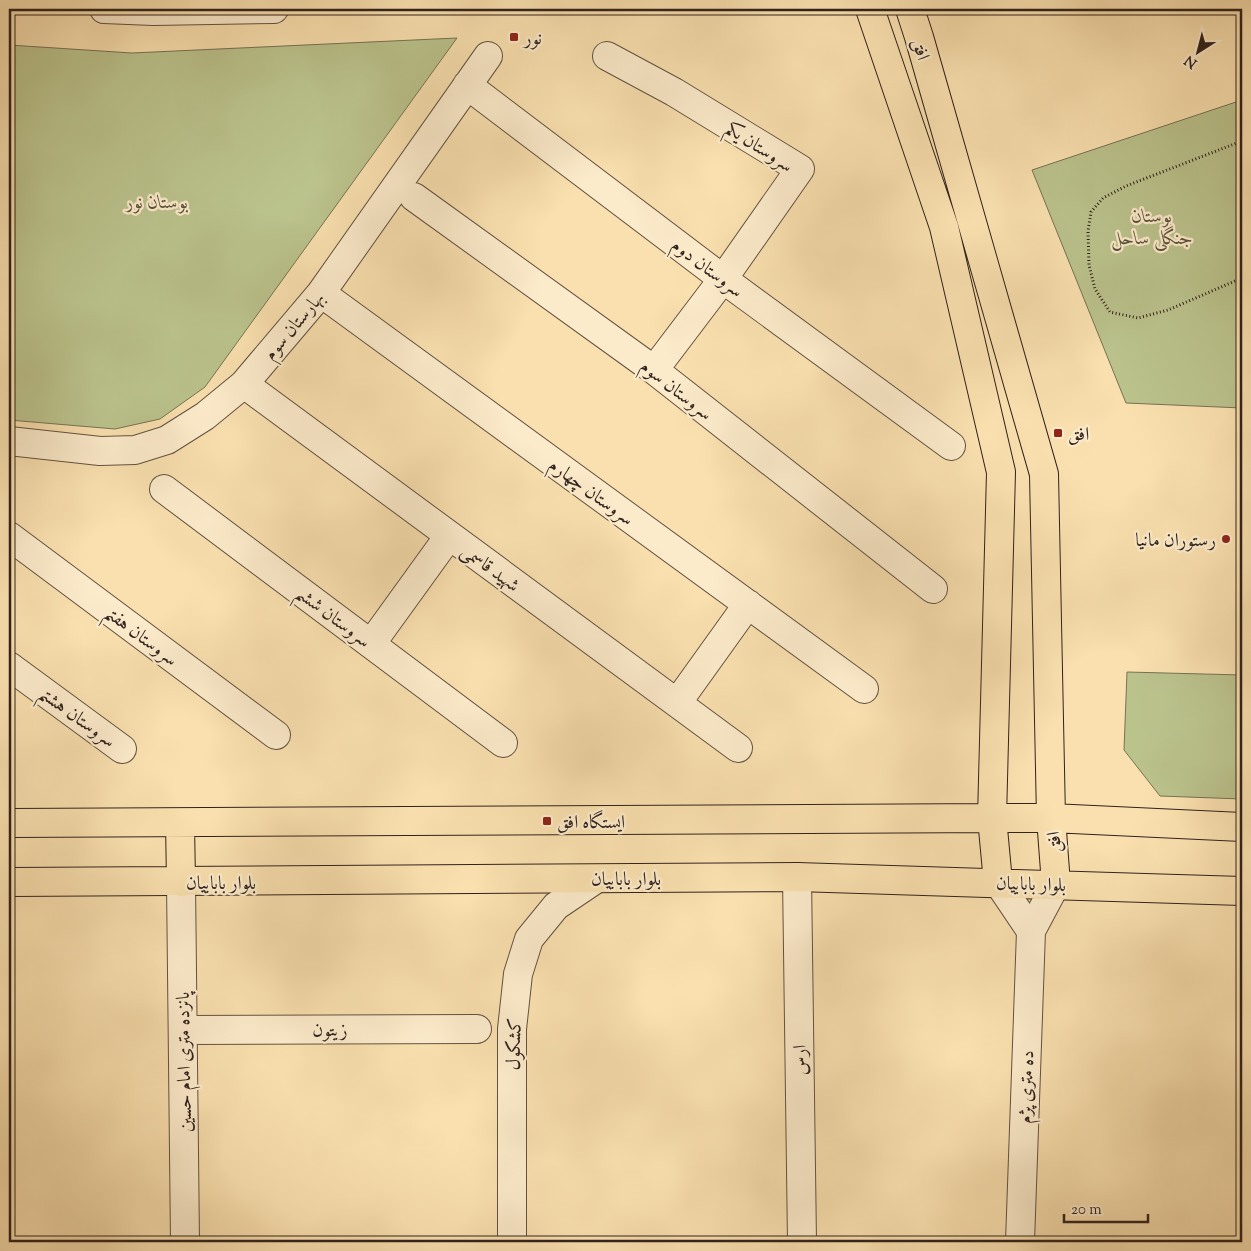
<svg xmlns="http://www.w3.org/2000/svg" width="1251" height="1251" font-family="'Sorts Mill Goudy',Amiri,serif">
<rect width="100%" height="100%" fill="#fae0af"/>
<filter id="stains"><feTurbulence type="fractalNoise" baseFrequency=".004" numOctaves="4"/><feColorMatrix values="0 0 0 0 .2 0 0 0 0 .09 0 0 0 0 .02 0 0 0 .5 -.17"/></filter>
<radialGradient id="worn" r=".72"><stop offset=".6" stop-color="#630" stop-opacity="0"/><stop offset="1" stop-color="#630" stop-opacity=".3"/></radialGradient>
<path fill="#bbc38d" stroke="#767255" d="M457 38 205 387 160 419 115 429 9 420V45L132 53Z
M1242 100V408L1126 403 1032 170Z
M1127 672 1242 675V799L1160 796 1124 750Z"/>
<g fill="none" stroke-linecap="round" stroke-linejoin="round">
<g stroke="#625242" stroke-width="30">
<path id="minor" d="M104 9 153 11 274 9
M607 56 674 92 800 169 723 279 654 370
M467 85 723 279 951 446
M414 197 654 370 933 589
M321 293 864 689
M244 384 738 748
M9 441 100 451 135 450 167 440 205 416 244 384 321 293 488 56
M164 489 503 743
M9 536 276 735
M371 644 449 536
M9 666 122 749
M677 703 748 604
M797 877 802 1242
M181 882 185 1242
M998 882 1031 931
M183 1030 477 1029
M512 1242V1029L518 974 529 939 556 906 596 879
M1020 1242 1031 931 1056 884"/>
</g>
<g stroke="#30221d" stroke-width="30">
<path id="major" d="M870 9 944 227 1001 472 992 818 998 882
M910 9 919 37 1044 474 1051 818 1056 884
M9 823 992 818H1051L1242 827
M180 823 181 882
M9 882 797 877 1242 891"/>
</g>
<path stroke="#30221d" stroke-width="3" stroke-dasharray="1 2.5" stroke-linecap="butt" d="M1242 141 1126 186 1103 198 1091 212 1088 231 1089 265 1095 289 1110 312 1138 318 1168 310 1242 278"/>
<use href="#minor" stroke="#fcebcb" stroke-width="28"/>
<use href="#major" stroke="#fae0af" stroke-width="28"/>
</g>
<g fill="#8f2418" stroke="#fcebcb" stroke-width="2">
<rect x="509" y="32" width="10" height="10" rx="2.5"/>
<rect x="1053" y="428" width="10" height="10" rx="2.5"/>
<circle cx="1226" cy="539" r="5"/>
<rect x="542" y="816" width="10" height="10" rx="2.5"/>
</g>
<g text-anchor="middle" stroke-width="4.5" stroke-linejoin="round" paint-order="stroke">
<g font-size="19" fill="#30221d" stroke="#fcebcb" text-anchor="start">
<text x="524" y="44">نور</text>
<text x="1068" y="440">افق</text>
<text x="1216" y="546" text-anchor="end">رستوران مانیا</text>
<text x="557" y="828">ایستگاه افق</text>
</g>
<g font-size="19" fill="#30221d" stroke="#fcebcb">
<text transform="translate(922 49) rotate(74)" y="7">افق</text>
<text transform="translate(760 146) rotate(33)" y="7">سروستان یکم</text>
<text transform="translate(708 267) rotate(37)" y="7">سروستان دوم</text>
<text transform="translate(293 325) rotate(-50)" y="7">بهارستان سوم</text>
<text transform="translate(677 389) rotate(38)" y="7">سروستان سوم</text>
<text transform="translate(592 491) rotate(36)" y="7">سروستان چهارم</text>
<text transform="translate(491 567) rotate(36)" y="7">شهید قاسمی</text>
<text transform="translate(334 616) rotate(37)" y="7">سروستان ششم</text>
<text transform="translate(142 635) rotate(37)" y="7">سروستان هفتم</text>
<text transform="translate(78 716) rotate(36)" y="7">سروستان هشتم</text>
<text transform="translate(1053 842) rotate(-95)" y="7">افق</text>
<text x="626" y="885">بلوار باباییان</text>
<text x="221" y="889">بلوار باباییان</text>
<text transform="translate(1031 883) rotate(2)" y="7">بلوار باباییان</text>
<text x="330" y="1036">زیتون</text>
<text transform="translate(513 1044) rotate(-88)" y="7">کشکول</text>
<text transform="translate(799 1060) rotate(-91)" y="7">ارس</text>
<text transform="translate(183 1062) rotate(-91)" y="7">پانزده متری امام حسین</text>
<text transform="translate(1025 1087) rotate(-88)" y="7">ده متری پژم</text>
</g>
<g font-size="19" font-style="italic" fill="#5a523f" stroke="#fcebcb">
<text x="157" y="208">بوستان نور</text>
<text x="1152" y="222">بوستان<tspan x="1152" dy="22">جنگلی ساحل</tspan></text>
</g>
</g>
<rect width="1251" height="1251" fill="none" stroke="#fae0af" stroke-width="30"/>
<rect x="10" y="10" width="1231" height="1231" fill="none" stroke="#30221d" stroke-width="2.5"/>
<rect x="15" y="15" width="1221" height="1221" fill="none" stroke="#30221d"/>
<g transform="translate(1198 52) rotate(216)" stroke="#fcebcb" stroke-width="4" paint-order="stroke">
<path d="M0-4L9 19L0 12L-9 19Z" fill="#30221d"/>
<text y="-8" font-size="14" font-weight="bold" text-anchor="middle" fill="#30221d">N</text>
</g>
<path d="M1064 1214v8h84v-8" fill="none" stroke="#30221d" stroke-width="2.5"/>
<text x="1071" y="1214" font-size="15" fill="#30221d" stroke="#fcebcb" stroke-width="4" paint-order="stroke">20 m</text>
<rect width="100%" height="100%" filter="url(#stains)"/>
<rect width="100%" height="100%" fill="url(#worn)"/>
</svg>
